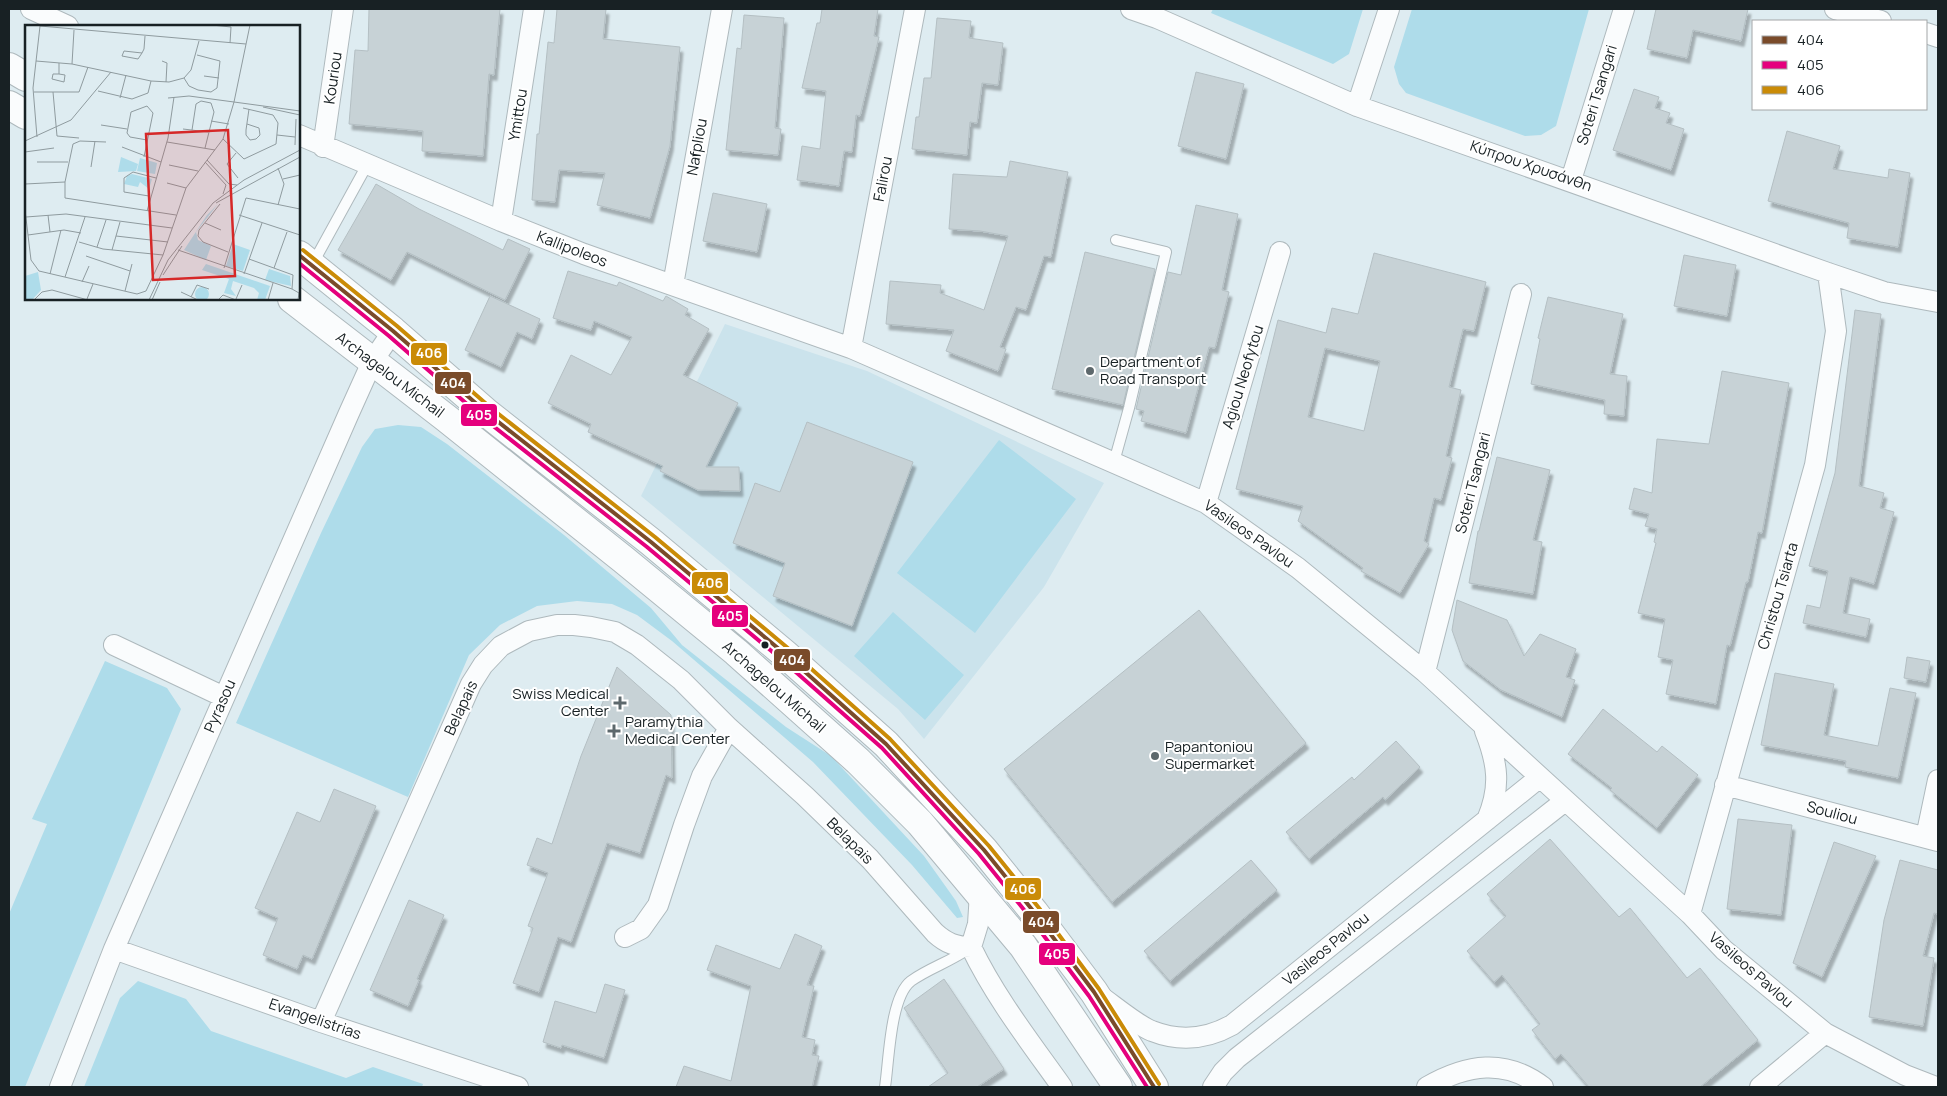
<svg xmlns="http://www.w3.org/2000/svg" width="1947" height="1096" font-family="Manrope,sans-serif">
<defs>
<filter id="shadow"><feDropShadow dx="3" dy="5.5" stdDeviation="1" flood-color="#0004"/></filter>
</defs>
<rect width="100%" height="100%" fill="#deecf1"/>
<path fill="#cbe3ec" d="M725 324 867 371 1104 483 1044 587 924 739 898 709 641 496Z"/>
<path fill="#aedcea" d="M1213 9H1363L1349 54 1333 64 1211 13Z
M1412 9H1589L1556 126 1541 135 1525 136 1406 93 1399 84 1394 67Z
M398 425 421 427 447 444 564 535 651 608 682 645 786 727 831 756 924 856 956 901 963 917 957 918 912 865 813 762 672 641 637 615 612 604 577 601 537 606 500 625 469 655 408 797 236 723 321 533 362 447 375 429Z
M999 440 1076 499 975 633 897 573Z
M893 612 964 675 925 720 854 656Z
M105 661 167 688 181 709 25 1087H9V914L47 824 32 819Z
M138 981 186 999 211 1031 346 1078 373 1067 423 1084 422 1087H84L120 998Z"/>
<path fill="#c7d2d6" stroke="#b4bfc3" fill-rule="evenodd" filter="url(#shadow)" d="M369 9H500L494 75 489 74 483 156 422 151 423 131 349 124 355 50 368 51Z
M557 9H606L603 39 680 47 670 146 650 218 597 205 605 173 559 170 555 202 532 200 537 134H539L548 42 554 43Z
M822 9H878L874 36 879 37 860 116 856 115 852 152 844 151 839 186 797 180 802 146 820 149 826 91 802 88 817 23H820Z
M1656 9H1748L1741 41 1693 30 1687 58 1647 49Z
M744 15 784 18 775 128 781 129 778 155 726 150 737 48 741 49Z
M937 18 971 21 969 38 1003 43 998 85 982 83 977 123 970 122 967 155 912 149 916 117H919L924 78H931Z
M1196 72 1244 84 1226 159 1178 146Z
M1634 89 1659 97 1655 108 1670 113 1666 123 1684 129 1671 170 1613 150Z
M1787 131 1840 146 1833 169 1888 178 1889 169 1910 173 1898 247 1847 238 1849 223 1768 201Z
M1010 161 1068 172 1051 257 1044 256 1026 310 1016 307 1000 347 1006 349 998 371 946 351 954 330 886 324 890 281 941 285 940 293 984 310 1008 236 980 231 949 229 953 174 1007 177Z
M376 184 419 209 503 250 508 239 530 249 505 300 407 252 391 280 338 250Z
M713 193 767 204 757 252 703 241Z
M1196 205 1238 214 1222 290 1229 292 1215 348 1209 347 1186 433 1141 421 1144 411 1136 409 1168 272 1181 275Z
M1085 252 1155 269 1123 405 1052 389Z
M1374 253 1486 282 1474 331 1463 329 1449 387 1461 390 1446 456 1452 458 1441 500 1434 498 1424 541 1429 544 1400 593 1361 571 1363 568 1298 521 1303 506 1236 489 1278 320 1326 333 1332 308 1358 314ZM1325 348 1380 361 1364 431 1308 417Z
M1684 255 1736 265 1727 316 1674 306Z
M568 271 617 286 619 282 663 301 666 296 688 309 685 315 709 329 683 375 738 403 706 467H739L740 491 698 490 660 471 663 466 588 432 591 424 548 403 571 355 611 375 632 337 594 321 591 330 553 318Z
M490 296 540 319 532 339 517 332 501 367 465 350Z
M1548 297 1623 314 1610 374 1627 376 1624 416 1604 414 1605 400 1531 384 1540 339 1538 338Z
M1855 310 1881 314 1859 486 1884 493 1880 508 1894 512 1874 584 1850 577 1843 613 1870 619 1866 637 1803 623 1807 605 1820 608 1828 571 1809 566 1835 473Z
M1722 371 1789 383 1762 533 1758 532 1748 582H1746L1730 646 1727 645 1716 704 1666 694 1673 660 1658 657 1665 619 1638 613 1656 543 1654 542 1657 529 1645 526 1649 514 1629 509 1634 488 1652 493 1657 439 1709 444Z
M807 422 913 462 852 626 773 596 785 563 733 543 755 483 780 492Z
M1497 457 1550 470 1533 540 1542 542 1533 594 1469 583 1478 531H1479Z
M1457 600 1507 620 1524 656 1540 634 1576 649 1566 677 1575 680 1562 717 1501 690 1463 661 1452 630Z
M1199 610 1306 743 1112 902 1004 769Z
M1907 657 1930 661 1926 682 1904 678Z
M617 667 671 715 672 778 666 775 640 853 607 843 571 942 558 937 539 992 513 983 533 928 528 926 548 873 527 865 537 838 552 844 581 756Z
M1775 673 1834 684 1824 735 1878 746 1890 688 1916 693 1898 778 1845 767 1846 761 1761 745Z
M1603 709 1657 752 1662 746 1698 775 1657 828 1610 790 1612 788 1568 754Z
M1396 741 1420 767 1385 800 1383 797 1309 859 1286 832 1352 777 1354 780Z
M334 789 376 806 312 959 303 955 297 969 263 955 278 918 255 908 297 812 320 822Z
M1738 819 1792 825 1781 915 1727 909Z
M1550 839 1619 917 1630 908 1687 978 1700 968 1758 1040 1700 1087H1589L1561 1054 1555 1059 1532 1030 1540 1024 1502 975 1494 982 1467 951 1506 916 1487 894Z
M1834 842 1876 856 1822 977 1793 963Z
M1251 860 1277 890 1170 981 1144 951Z
M1900 860 1938 870V914L1934 913 1923 956 1934 958 1923 1026 1869 1017 1884 920Z
M409 900 444 915 417 979 419 980 408 1006 370 990Z
M795 934 822 946 807 985 814 986 802 1037 815 1040 812 1055 819 1056 812 1087H676L684 1066 731 1081 751 986 707 970 716 945 780 969Z
M944 979 1004 1069 977 1087H928L948 1073 904 1008Z
M605 984 625 990 604 1058 562 1045 561 1048 543 1042 555 1001 596 1013Z"/>
<g fill="none" stroke-linecap="round" stroke-linejoin="round">
<g stroke="#aeb9bd" stroke-width="12">
<path id="service" d="M312 265 367 165
M1114 462 1129 408 1166 252 1116 240
M885 1087C889 1061 890 997 911 981 929 968 950 962 968 949"/>
</g>
<g stroke="#aeb9bd" stroke-width="22">
<path id="minor" d="M31 9 68 26
M1131 9 1157 18 1357 106 1828 273 1884 292 1938 302
M1835 9 1881 21
M1926 33 1938 37
M1357 106 1389 9
M299 135 501 221 584 254 851 348 1206 503 1298 568 1425 672 1690 914 1724 950 1825 1033 1905 1075 1936 1087
M323 147 343 9
M1571 180 1624 9
M501 221 534 9
M673 285 722 9
M851 348 915 9
M1206 503 1280 252
M114 645 224 697
M1425 672 1521 294
M1485 731C1498 764 1501 787 1487 820
M1725 785 1938 841
M1926 837 1938 780
M980 893 978 924 971 947C995 997 1030 1042 1062 1087
M1690 914 1815 465 1836 331 1828 273
M625 937 641 929 658 905 684 825 702 776 729 728
M114 949 321 1022 518 1087
M1100 996C1113 1005 1138 1026 1152 1031 1180 1042 1207 1039 1232 1025L1539 778
M321 1022 471 684 483 665 501 646 529 631 557 625H574L591 627 615 632 637 645 681 680 729 728 805 796 870 859 935 933C946 943 956 947 971 947
M60 1087 114 949 349 413 372 362 393 331
M1213 1087 1223 1072 1237 1058 1565 801
M1427 1087C1467 1064 1505 1058 1543 1087
M1760 1087 1825 1033"/>
</g>
<g stroke="#aeb9bd" stroke-width="30">
<path id="primary" d="M9 67 26 77
M9 105 26 115
M299 255 393 331 487 413 651 542 785 654 886 744 984 850 1034 912 1094 992 1154 1087
M292 299 446 418 624 560 736 652 858 761 920 823 1023 946 1118 1087"/>
</g>
<use href="#service" stroke="#fafcfd" stroke-width="10"/>
<use href="#minor" stroke="#fafcfd" stroke-width="20"/>
<use href="#primary" stroke="#fafcfd" stroke-width="28"/>
<g stroke="#fff" stroke-width="8">
<path id="bus-1" d="M299 255 393 331 487 413 651 542 785 654 886 744 984 850 1034 912 1094 992 1154 1087"/>
</g>
<g stroke="#fff" stroke-width="8">
<path id="bus-2" d="M299 263 389 336 483 418 647 547 781 659 882 748 979 854 1029 916 1089 996 1147 1087"/>
</g>
<g stroke="#fff" stroke-width="8">
<path id="bus-3" d="M303 250 397 326 491 408 655 537 789 649 890 739 989 846 1039 908 1099 989 1159 1084"/>
</g>
<use href="#bus-1" stroke="#7a4b2a" stroke-width="4"/>
<use href="#bus-2" stroke="#e5007d" stroke-width="4"/>
<use href="#bus-3" stroke="#ca8b07" stroke-width="4"/>
</g>
<g fill="#5d686c" stroke="#fff" stroke-width="2">
<circle cx="1090" cy="371" r="5"/>
<path d="M617.5 695.5h5v5h5v5h-5v5h-5v-5h-5v-5h5z"/>
<path d="M611.5 723.5h5v5h5v5h-5v5h-5v-5h-5v-5h5z"/>
<circle cx="1155" cy="756" r="5"/>
</g>
<circle fill="#182124" stroke="#fff" stroke-width="2" cx="765" cy="645" r="4.5"/>
<g text-anchor="middle" stroke-width="4" stroke-linejoin="round" paint-order="stroke">
<g font-size="15" fill="#182124" stroke="#fff">
<text transform="translate(333 78) rotate(-82)" y="5">Kouriou</text>
<text transform="translate(1597 95) rotate(-73)" y="5">Soteri Tsangari</text>
<text transform="translate(518 115) rotate(-81)" y="5">Ymittou</text>
<text transform="translate(697 147) rotate(-80)" y="5">Nafpliou</text>
<text transform="translate(1531 166) rotate(19)" y="5">Κύπρου Χρυσάνθη</text>
<text transform="translate(883 179) rotate(-79)" y="5">Falirou</text>
<text transform="translate(572 249) rotate(21)" y="5">Kallipoleos</text>
<text transform="translate(390 375) rotate(37)" y="5">Archagelou Michail</text>
<text transform="translate(1243 377) rotate(-73)" y="5">Agiou Neofytou</text>
<text transform="translate(1473 483) rotate(-76)" y="5">Soteri Tsangari</text>
<text transform="translate(1249 534) rotate(35)" y="5">Vasileos Pavlou</text>
<text transform="translate(1778 596) rotate(-74)" y="5">Christou Tsiarta</text>
<text transform="translate(774 687) rotate(41)" y="5">Archagelou Michail</text>
<text transform="translate(220 706) rotate(-66)" y="5">Pyrasou</text>
<text transform="translate(461 708) rotate(-65)" y="5">Belapais</text>
<text transform="translate(1832 813) rotate(15)" y="5">Souliou</text>
<text transform="translate(850 841) rotate(45)" y="5">Belapais</text>
<text transform="translate(1326 949) rotate(-39)" y="5">Vasileos Pavlou</text>
<text transform="translate(1751 970) rotate(41)" y="5">Vasileos Pavlou</text>
<text transform="translate(315 1019) rotate(19)" y="5">Evangelistrias</text>
</g>
<g font-size="15" fill="#182124" stroke="#fff" text-anchor="start">
<text x="1100" y="367">Department of<tspan x="1100" dy="17">Road Transport</tspan></text>
<text x="609" y="699" text-anchor="end">Swiss Medical<tspan x="609" dy="17">Center</tspan></text>
<text x="625" y="727">Paramythia<tspan x="625" dy="17">Medical Center</tspan></text>
<text x="1165" y="752">Papantoniou<tspan x="1165" dy="17">Supermarket</tspan></text>
</g>
</g>
<g transform="translate(25 25)">
<rect width="275" height="275" fill="#deecf1"/>
<path d="M96 132 113 139 111 146 93 147ZM115 133 132 138 130 149 112 146ZM107 149 127 154 124 164 115 157 113 162 99 159 102 151ZM193 179 171 207 173 215 186 221 181 235 159 225 182 190ZM208 219 225 225 218 246 201 241ZM181 239 245 261 240 275H232L234 268 229 263 208 256 206 264 211 271 199 268 204 254 177 245ZM244 244 265 251 266 261 240 255ZM13 247 16 265 7 275H0V251ZM170 269a7 7 0 1 1 14 0a7 7 0 1 1-14 0Z" fill="#aedcea"/>
<path fill="none" stroke="#8f9b9f" stroke-width="1" d="M187 0 206 2M225 0 209 77 275 86M15 1 221 19M205 18 206 2M117 28 99 26 97 31 113 34 117 28 119 24 120 11M11 36 47 39 126 56 144 57 159 53 166 45 174 16M137 36 142 38 141 57M47 39 49 5M34 49 40 50 39 57 27 54 28 49H34V38M179 51 194 53M159 53 164 61 173 65 186 67 192 63 195 36 172 30M73 66 107 74 123 68 126 56M9 67H54L63 42M28 67 32 111 54 113M95 73 101 50M238 82 275 90M186 96 204 99M222 99 234 103 235 110 231 114 225 115 221 110V105L224 84M76 100 102 104M158 104 183 107M167 105 171 79 176 76 186 78 189 87 180 123M252 110 270 112M12 112 8 63 15 1M198 114 219 134 251 119 253 98 248 90 218 83M0 116 46 95 86 47M81 117 55 116 48 119 40 157V173L151 190M142 117 190 125M270 120 271 94M97 122 136 137M0 127 29 123M211 128 202 139 213 153M119 132 128 88 122 81 106 87 102 108 105 112 122 115M182 135 204 159 212 160M12 137H43M180 137 201 160 198 169M144 140 173 146M66 142 70 116M253 143 259 159 253 180M258 154 275 150M142 158 161 163M0 159 40 157M124 171 99 167V153L108 147 131 153M191 178 275 132M195 179 174 205 173 211 178 217 203 227M0 185 6 235 14 246 112 269 121 266 138 230 161 163 198 114 209 77 164 71 143 73M122 186 143 113 149 72M23 190 25 207M214 190 275 210M1 192 41 189 147 203M180 198 196 205M3 210 39 205 56 208M91 211 143 217M54 217 78 224 138 230M72 222 81 195M87 225 95 197M153 225 267 264 274 268 273 275M61 231 105 246M224 234 268 250 267 264M199 243 221 173 275 184M249 243 262 207M25 249 36 205M219 249 237 198M138 250 157 221M40 252 60 192M57 257 64 241M100 266 107 239M156 267 173 275M166 272 172 260 184 264M62 274 68 259M211 274 217 260M9 275 17 267 27 265 63 275M124 275 143 235 188 178 219 155 275 125M127 275 135 257M193 275 198 270 211 275M243 275 248 258"/>
<path fill="#d62828" fill-opacity="0.15" stroke="#d62828" stroke-width="2.5" d="M203 105 210 251 128 255 121 109Z"/>
<rect width="275" height="275" fill="none" stroke="#182124" stroke-width="2.5"/>
</g>
<g stroke="#fff" stroke-width="2">
<rect x="410" y="342" width="38" height="24" rx="5" fill="#ca8b07"/>
<rect x="434" y="371" width="38" height="24" rx="5" fill="#7a4b2a"/>
<rect x="460" y="403" width="38" height="24" rx="5" fill="#e5007d"/>
<rect x="691" y="571" width="38" height="24" rx="5" fill="#ca8b07"/>
<rect x="711" y="604" width="38" height="24" rx="5" fill="#e5007d"/>
<rect x="773" y="648" width="38" height="24" rx="5" fill="#7a4b2a"/>
<rect x="1004" y="877" width="38" height="24" rx="5" fill="#ca8b07"/>
<rect x="1022" y="910" width="38" height="24" rx="5" fill="#7a4b2a"/>
<rect x="1038" y="942" width="38" height="24" rx="5" fill="#e5007d"/>
</g>
<g font-size="14" text-anchor="middle" font-weight="bold" fill="#fff">
<text x="429" y="358">406</text>
<text x="453" y="388">404</text>
<text x="479" y="420">405</text>
<text x="710" y="588">406</text>
<text x="730" y="621">405</text>
<text x="792" y="665">404</text>
<text x="1023" y="894">406</text>
<text x="1041" y="927">404</text>
<text x="1057" y="959">405</text>
</g>
<rect width="1947" height="1096" fill="none" stroke="#182124" stroke-width="20"/>
<rect x="1752" y="20" width="175" height="90" fill="#ffffff" stroke="#a3a6a7"/>
<rect x="1762" y="36" width="25" height="8" fill="#7a4b2a" stroke="#a3a6a7"/>
<text x="1797" y="45" font-size="15" fill="#182124">404</text>
<rect x="1762" y="61" width="25" height="8" fill="#e5007d" stroke="#a3a6a7"/>
<text x="1797" y="70" font-size="15" fill="#182124">405</text>
<rect x="1762" y="86" width="25" height="8" fill="#ca8b07" stroke="#a3a6a7"/>
<text x="1797" y="95" font-size="15" fill="#182124">406</text>
</svg>
